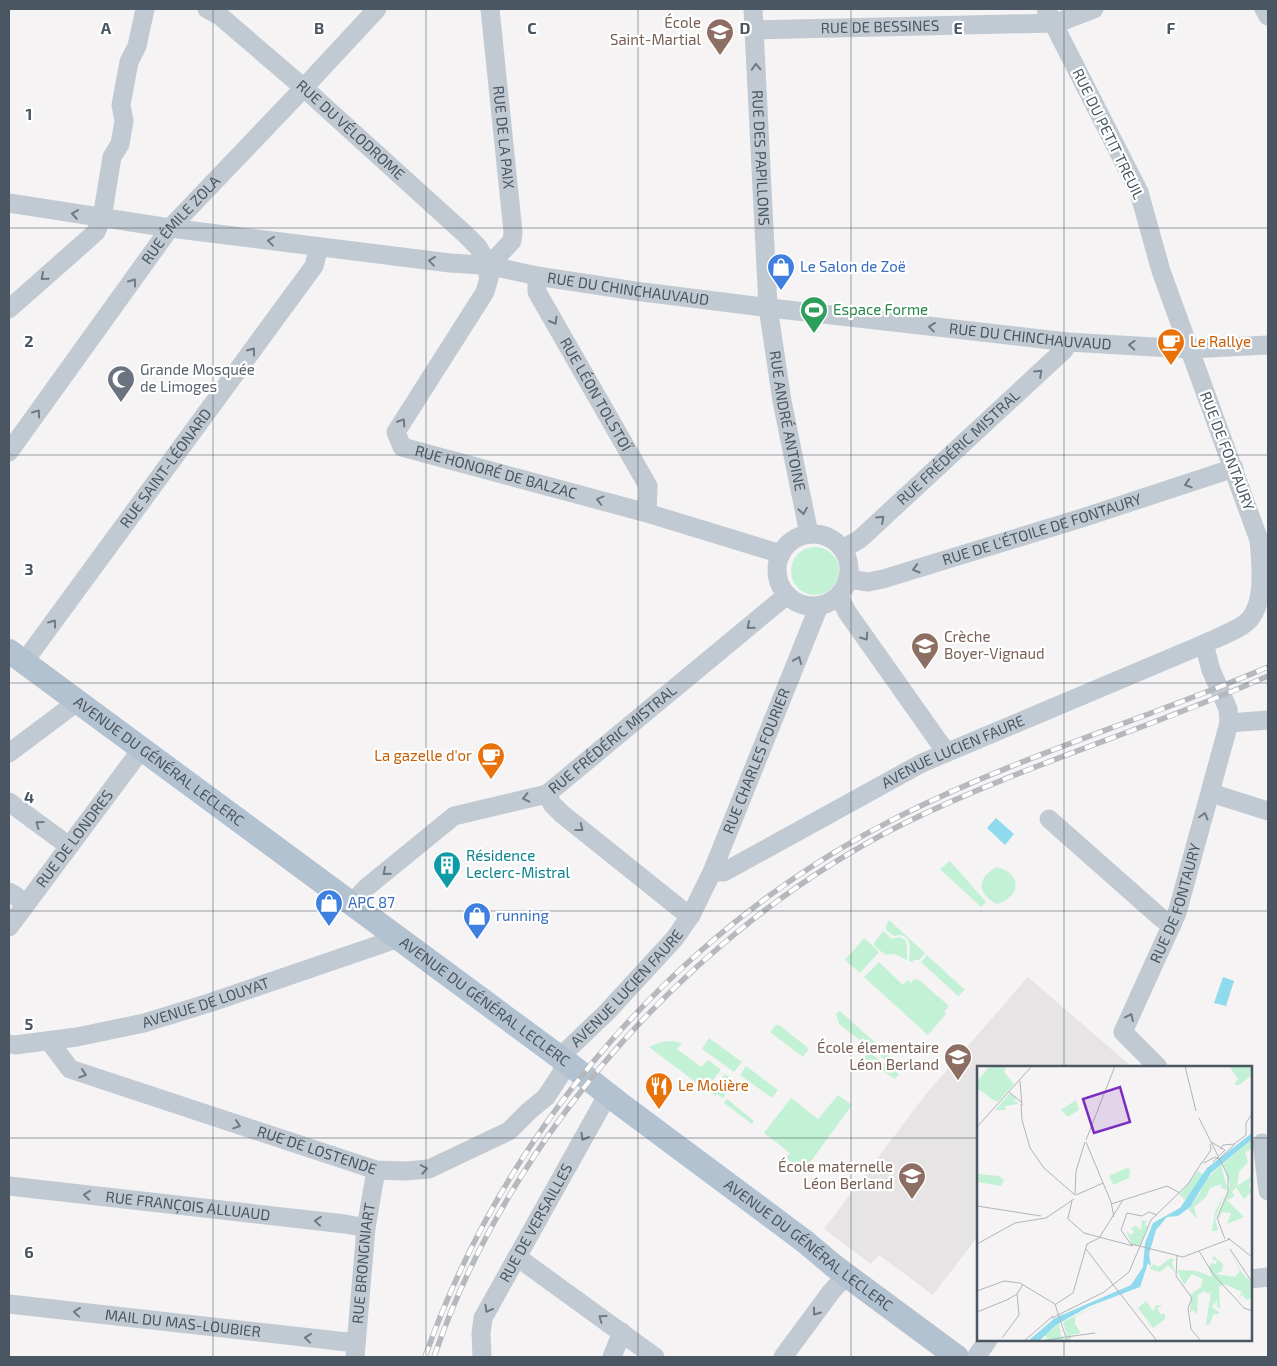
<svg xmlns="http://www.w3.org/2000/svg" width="1277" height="1366" font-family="'Exo 2',sans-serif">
<rect width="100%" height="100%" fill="#f5f3f3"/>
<path fill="#e6e4e5" d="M1028 977 1132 1067 1134 1064 1137 1067H978V1236L933 1295 879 1255 871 1264 824 1229 926 1094Z"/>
<path fill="#c3f1d5" d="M791 571a24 24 0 1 1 48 0a24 24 0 1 1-48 0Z
M950 861 986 902 981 907 940 869Z
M997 867C1023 874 1021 897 997 904 976 894 977 877 997 867Z
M889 920 925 953 919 960H914L912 962 909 961C910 949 913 931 894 936L886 930V926Z
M883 931 892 939 900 937 905 940 907 946V960L895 954 886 955 875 947 874 943Z
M864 938 879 952 860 973 845 960Z
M927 955 965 990 958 996 921 962Z
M879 962 903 985 908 980 911 983 914 979 919 980 949 1006 944 1012 946 1014 928 1035 864 977Z
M840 1011 900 1065 897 1069 839 1024 836 1014Z
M776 1025H779L807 1047 808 1050 803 1057 770 1032Z
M709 1038 742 1062 734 1072 702 1049Z
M672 1041 682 1043 677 1049 701 1067 708 1060 720 1069V1071L705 1089 649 1047 661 1042Z
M869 1052 899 1074 895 1079 864 1058Z
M746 1066 778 1090 772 1098 740 1075Z
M725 1074 735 1081 723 1098 717 1094 715 1096 711 1093Z
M838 1095 852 1105 803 1172 786 1158 790 1153 764 1133 791 1098 818 1119Z
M727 1099 754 1121 752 1124 724 1103Z"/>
<path fill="#90daee" d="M996 818 1014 834 1005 845 987 828Z
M1223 977 1234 981 1226 1006 1214 1003Z"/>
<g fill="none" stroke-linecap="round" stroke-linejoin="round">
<g stroke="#c1cad2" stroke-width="19">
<path id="s1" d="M207 9 220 16 304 88 465 234 478 247 485 259"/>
<path id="s2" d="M490 9 513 232 512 241 494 260"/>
<path id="s3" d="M753 9 768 307 782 401 809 534"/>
<path d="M1264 9 1268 16"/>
<path id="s4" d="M755 30 1054 23 1068 19 1094 9"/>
<path d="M9 203 170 228 450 263 481 265"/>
<path id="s5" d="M496 267 537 276 635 291 779 309 1068 342 1189 349 1268 345"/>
<path id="s6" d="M488 274 489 278 485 292 396 432 402 447 647 513 781 554"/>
<path id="s7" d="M537 276V292L648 486 647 513"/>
<path d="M9 309 96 232 102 218 112 157 120 144 124 121 121 105 129 62 137 46 145 9"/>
<path id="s8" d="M9 452 170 228 298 94 377 9"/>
<circle cx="813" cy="570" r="36"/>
<path id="s9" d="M843 549 860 539 1064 350 1068 342"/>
<path id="s10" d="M848 579 868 582 883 579 1082 518 1234 468"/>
<path d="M839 596 847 612 946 752"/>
<path id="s11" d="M24 662 314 266 319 247"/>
<path d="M1229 723 1268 720"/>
<path d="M9 753 77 702"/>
<path d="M1211 793 1268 811"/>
<path d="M547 794 552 804 562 814 683 911 691 915"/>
<path d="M9 802 69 846"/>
<path d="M1049 819 1161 918 1172 925"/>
<path id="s12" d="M712 872H724L922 763 1204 644C1216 638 1231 633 1243 625 1267 610 1261 564 1259 540L1161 271 1139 192 1046 9"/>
<path d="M9 892 16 896 25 905"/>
<path id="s13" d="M352 903 367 887 454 816 547 794 787 595"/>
<path id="s14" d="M9 927 141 750"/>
<path id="s15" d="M49 1041 70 1069 376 1170 406 1171 429 1169 509 1131 529 1111 546 1097 561 1074 565 1062"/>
<path id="s16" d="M9 1044 15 1045 77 1037 144 1023 209 1003 399 938"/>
<path id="s17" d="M560 1057 607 1012 675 938 691 915 712 872 819 606"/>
<path id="s18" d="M1158 1067 1123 1032 1177 913 1229 723 1228 709 1211 670 1204 644"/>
<path d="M1262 1143 1268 1191"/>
<path id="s19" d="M9 1186 345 1224 366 1228"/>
<path d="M517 1257 655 1357"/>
<path d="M1251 1279 1268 1277"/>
<path id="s20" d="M9 1304 356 1343"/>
<path id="s21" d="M355 1357 366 1228 376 1170"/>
<path id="s22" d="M482 1357 481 1333 483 1318 608 1094"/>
<path d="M612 1357 622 1332"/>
<path d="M783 1357 831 1292 847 1274"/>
<path d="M976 1357 988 1340"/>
</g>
<path stroke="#b3c2d1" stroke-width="24" id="s23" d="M9 651 573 1067 619 1103 803 1240 834 1266 957 1357"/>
<g stroke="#b5b8bd" stroke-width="5.5">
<path id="rail" d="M425 1357C506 1127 680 927 898 817 1017 757 1146 719 1268 667
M434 1357C510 1135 693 929 903 824 1021 766 1148 729 1268 676"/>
</g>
<use href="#rail" stroke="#fff" stroke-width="4" stroke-dasharray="11" stroke-linecap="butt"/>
</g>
<defs><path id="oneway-chevron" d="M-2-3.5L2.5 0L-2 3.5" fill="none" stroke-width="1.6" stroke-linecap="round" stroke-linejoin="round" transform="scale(1.25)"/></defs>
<g stroke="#6e7983">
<use href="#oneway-chevron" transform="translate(756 67) rotate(-93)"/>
<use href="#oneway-chevron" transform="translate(75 214) rotate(-171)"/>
<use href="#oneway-chevron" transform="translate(271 241) rotate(-173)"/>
<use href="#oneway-chevron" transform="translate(432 261) rotate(-173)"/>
<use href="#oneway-chevron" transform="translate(44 277) rotate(139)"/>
<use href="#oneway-chevron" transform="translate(133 282) rotate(-54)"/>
<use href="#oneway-chevron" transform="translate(554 321) rotate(60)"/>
<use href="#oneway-chevron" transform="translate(932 327) rotate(-173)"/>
<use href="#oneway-chevron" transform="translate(1132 345) rotate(-177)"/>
<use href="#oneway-chevron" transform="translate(252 351) rotate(-54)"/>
<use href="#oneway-chevron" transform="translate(1039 373) rotate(-43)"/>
<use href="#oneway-chevron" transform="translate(37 413) rotate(-54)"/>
<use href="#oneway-chevron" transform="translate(402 422) rotate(-57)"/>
<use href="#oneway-chevron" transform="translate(1188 484) rotate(162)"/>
<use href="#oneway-chevron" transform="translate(600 500) rotate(-165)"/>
<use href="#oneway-chevron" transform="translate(803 511) rotate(80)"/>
<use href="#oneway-chevron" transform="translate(881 519) rotate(-43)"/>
<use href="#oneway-chevron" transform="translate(916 569) rotate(163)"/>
<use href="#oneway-chevron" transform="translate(53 623) rotate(-54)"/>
<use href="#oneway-chevron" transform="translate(750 626) rotate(140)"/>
<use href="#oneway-chevron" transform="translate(865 637) rotate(55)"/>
<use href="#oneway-chevron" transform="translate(798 660) rotate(-68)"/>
<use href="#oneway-chevron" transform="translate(526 798) rotate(167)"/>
<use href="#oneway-chevron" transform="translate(1204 816) rotate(-75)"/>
<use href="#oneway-chevron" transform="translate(39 824) rotate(-144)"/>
<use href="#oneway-chevron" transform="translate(580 828) rotate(38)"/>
<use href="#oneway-chevron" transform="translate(386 872) rotate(140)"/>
<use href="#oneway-chevron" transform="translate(1130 1017) rotate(-65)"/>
<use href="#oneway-chevron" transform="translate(83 1074) rotate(18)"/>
<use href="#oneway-chevron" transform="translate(237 1125) rotate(18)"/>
<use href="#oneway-chevron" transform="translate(584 1137) rotate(120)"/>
<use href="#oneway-chevron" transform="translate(424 1169) rotate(-11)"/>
<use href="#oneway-chevron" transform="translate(87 1195) rotate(-174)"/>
<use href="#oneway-chevron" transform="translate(318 1221) rotate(-174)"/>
<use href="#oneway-chevron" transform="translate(488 1309) rotate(119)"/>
<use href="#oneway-chevron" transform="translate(77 1312) rotate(-174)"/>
<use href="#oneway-chevron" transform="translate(816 1312) rotate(126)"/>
<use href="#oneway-chevron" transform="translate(602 1318) rotate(-144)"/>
<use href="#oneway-chevron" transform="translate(308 1338) rotate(-174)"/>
</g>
<path fill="none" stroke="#4a5661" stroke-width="1" stroke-opacity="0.55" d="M213 9V1357M426 9V1357M638 9V1357M851 9V1357M1064 9V1067M9 228H1268M9 455H1268M9 683H1268M9 911H1268M9 1138H978M1251 1138H1268M1064 1340V1357"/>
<defs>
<g id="school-pin" transform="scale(1.4375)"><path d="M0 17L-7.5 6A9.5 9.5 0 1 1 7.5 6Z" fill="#8d6e63" stroke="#fff"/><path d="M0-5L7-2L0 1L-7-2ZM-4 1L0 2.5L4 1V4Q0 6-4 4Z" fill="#fff"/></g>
<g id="shop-pin" transform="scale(1.4375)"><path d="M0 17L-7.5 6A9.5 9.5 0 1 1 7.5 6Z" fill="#3f7fe0" stroke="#fff"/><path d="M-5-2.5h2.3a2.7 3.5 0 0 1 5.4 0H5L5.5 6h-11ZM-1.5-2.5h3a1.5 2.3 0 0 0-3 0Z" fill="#fff"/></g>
<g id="stadium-pin" transform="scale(1.4375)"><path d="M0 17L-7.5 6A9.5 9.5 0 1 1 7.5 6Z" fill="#2e9e5b" stroke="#fff"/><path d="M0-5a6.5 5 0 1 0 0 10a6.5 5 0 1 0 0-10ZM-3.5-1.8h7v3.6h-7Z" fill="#fff"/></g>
<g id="cafe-pin" transform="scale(1.4375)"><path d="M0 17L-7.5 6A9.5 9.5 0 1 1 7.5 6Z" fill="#e8710a" stroke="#fff"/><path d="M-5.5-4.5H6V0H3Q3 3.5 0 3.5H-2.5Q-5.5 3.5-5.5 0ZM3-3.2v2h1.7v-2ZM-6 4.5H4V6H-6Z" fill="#fff"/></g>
<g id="mosque-pin" transform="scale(1.4375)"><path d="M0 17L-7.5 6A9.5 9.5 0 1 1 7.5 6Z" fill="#6b7280" stroke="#fff"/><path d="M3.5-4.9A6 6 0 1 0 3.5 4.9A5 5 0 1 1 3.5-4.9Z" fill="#fff"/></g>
<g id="building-pin" transform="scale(1.4375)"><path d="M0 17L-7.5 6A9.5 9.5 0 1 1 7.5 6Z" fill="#0f9aa8" stroke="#fff"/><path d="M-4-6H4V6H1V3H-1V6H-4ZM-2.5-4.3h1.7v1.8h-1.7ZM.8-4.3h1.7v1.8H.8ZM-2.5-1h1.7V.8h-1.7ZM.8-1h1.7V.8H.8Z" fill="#fff"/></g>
<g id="restaurant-pin" transform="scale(1.4375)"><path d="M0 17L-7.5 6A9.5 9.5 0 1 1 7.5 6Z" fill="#e8710a" stroke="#fff"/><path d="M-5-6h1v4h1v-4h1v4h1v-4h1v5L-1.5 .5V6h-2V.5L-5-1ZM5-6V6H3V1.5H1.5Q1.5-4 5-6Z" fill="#fff"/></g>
</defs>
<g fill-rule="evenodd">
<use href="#school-pin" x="720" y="32"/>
<use href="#shop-pin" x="781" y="267"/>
<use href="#stadium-pin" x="814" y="310"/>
<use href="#cafe-pin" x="1171" y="342"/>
<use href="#mosque-pin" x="121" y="379"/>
<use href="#school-pin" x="925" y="646"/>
<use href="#cafe-pin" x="491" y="756"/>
<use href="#building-pin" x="447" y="865"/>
<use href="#shop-pin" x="329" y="903"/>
<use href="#shop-pin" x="477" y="916"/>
<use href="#school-pin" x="958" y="1057"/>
<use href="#restaurant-pin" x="659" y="1086"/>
<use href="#school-pin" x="912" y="1176"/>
</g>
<g text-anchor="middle" stroke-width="4.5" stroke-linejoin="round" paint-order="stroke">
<g font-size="15" fill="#785e54" stroke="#fff" text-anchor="end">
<text x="701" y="28">École<tspan x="701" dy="17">Saint-Martial</tspan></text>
<text x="944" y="642" text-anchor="start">Crèche<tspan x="944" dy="17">Boyer-Vignaud</tspan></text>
<text x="939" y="1053">École élementaire<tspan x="939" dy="17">Léon Berland</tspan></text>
<text x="893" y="1172">École maternelle<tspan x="893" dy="17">Léon Berland</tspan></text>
</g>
<g font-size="15" fill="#4a5661" stroke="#fff">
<text dy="5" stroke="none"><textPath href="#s4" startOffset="125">RUE DE BESSINES</textPath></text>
<text dy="5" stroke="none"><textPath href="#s1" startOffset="188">RUE DU VÉLODROME</textPath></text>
<text transform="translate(1108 134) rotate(64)" y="5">RUE DU PETIT TREUIL</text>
<text dy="5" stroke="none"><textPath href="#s2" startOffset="129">RUE DE LA PAIX</textPath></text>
<text dy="5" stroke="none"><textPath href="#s3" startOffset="149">RUE DES PAPILLONS</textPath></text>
<text dy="5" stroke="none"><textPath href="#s8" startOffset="289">RUE ÉMILE ZOLA</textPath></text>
<text dy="5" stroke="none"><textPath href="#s5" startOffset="134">RUE DU CHINCHAUVAUD</textPath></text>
<text dy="5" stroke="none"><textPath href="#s5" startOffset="539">RUE DU CHINCHAUVAUD</textPath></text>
<text dy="5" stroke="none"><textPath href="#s7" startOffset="134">RUE LÉON TOLSTOÏ</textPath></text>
<text dy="5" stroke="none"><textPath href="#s3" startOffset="414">RUE ANDRÉ ANTOINE</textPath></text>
<text dy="5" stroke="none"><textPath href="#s9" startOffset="154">RUE FRÉDÉRIC MISTRAL</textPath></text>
<text transform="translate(1227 451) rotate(69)" y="5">RUE DE FONTAURY</text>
<text dy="5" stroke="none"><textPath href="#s11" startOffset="240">RUE SAINT-LÉONARD</textPath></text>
<text dy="5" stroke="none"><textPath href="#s6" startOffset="298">RUE HONORÉ DE BALZAC</textPath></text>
<text dy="5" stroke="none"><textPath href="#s10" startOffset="202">RUE DE L'ÉTOILE DE FONTAURY</textPath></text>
<text dy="5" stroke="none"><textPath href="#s13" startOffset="315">RUE FRÉDÉRIC MISTRAL</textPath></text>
<text dy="5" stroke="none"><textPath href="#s12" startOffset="271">AVENUE LUCIEN FAURE</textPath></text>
<text dy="5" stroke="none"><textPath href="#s17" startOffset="361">RUE CHARLES FOURIER</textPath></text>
<text dy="5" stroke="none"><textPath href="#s23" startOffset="186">AVENUE DU GÉNÉRAL LECLERC</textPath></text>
<text dy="5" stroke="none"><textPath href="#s14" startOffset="110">RUE DE LONDRES</textPath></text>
<text dy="5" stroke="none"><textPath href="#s18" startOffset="189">RUE DE FONTAURY</textPath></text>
<text dy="5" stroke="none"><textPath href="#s17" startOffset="96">AVENUE LUCIEN FAURE</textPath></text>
<text dy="5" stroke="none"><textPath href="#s16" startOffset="202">AVENUE DE LOUYAT</textPath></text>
<text dy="5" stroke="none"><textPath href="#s23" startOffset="591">AVENUE DU GÉNÉRAL LECLERC</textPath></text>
<text dy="5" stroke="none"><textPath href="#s15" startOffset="295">RUE DE LOSTENDE</textPath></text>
<text dy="5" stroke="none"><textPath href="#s19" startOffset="180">RUE FRANÇOIS ALLUAUD</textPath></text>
<text dy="5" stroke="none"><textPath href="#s22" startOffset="148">RUE DE VERSAILLES</textPath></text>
<text dy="5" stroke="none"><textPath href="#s23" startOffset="996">AVENUE DU GÉNÉRAL LECLERC</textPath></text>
<text dy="5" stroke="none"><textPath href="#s21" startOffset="94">RUE BRONGNIART</textPath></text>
<text dy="5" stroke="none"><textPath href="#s20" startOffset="175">MAIL DU MAS-LOUBIER</textPath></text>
</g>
<g font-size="15" fill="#366cbe" stroke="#fff" text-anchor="start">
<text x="800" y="272">Le Salon de Zoë</text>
<text x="348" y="908">APC 87</text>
<text x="496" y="921">running</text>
</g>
<g font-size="15" fill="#27864d" stroke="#fff" text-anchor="start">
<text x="833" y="315">Espace Forme</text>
</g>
<g font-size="15" fill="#c56008" stroke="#fff" text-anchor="start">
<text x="1190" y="347">Le Rallye</text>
<text x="472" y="761" text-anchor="end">La gazelle d'or</text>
<text x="678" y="1091">Le Molière</text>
</g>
<g font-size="15" fill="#5b616d" stroke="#fff" text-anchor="start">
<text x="140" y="375">Grande Mosquée<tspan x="140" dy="17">de Limoges</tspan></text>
</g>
<g font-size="15" fill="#0d838f" stroke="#fff" text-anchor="start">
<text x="466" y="861">Résidence<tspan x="466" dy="17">Leclerc-Mistral</tspan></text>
</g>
</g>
<g transform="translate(977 1066)">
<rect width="275" height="275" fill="#f5f3f3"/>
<path d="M13 0 29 1 27 6 37 18 22 35H18L0 22V15ZM252 0H275V7L271 8 275 9 262 19H257L261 13ZM33 27 39 32 36 37 39 35 41 38 28 40 29 44H18ZM99 34 102 44 91 51 84 44ZM275 73V83L268 86 271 96 262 106 260 120 275 110 272 120 275 125 267 133 259 121 255 126 258 130 250 134 267 151 250 158 254 147 245 146 242 153 244 161 241 151 253 119 246 98ZM244 99 250 121 238 152 241 164 239 165H235L238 146 249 124 244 122 245 118 233 122 229 131 217 141 220 153 211 143 222 129 229 114ZM149 102 153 103 152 112 136 119 132 110ZM221 105 227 109 209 134 202 129ZM0 108 22 110 27 114 24 120 0 116ZM165 154 171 156 167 158 171 160 163 179H155L149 165 154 169 157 166 154 162 159 160 164 164ZM252 182 265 207 275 217V232L270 234 265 229 261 233 265 226 247 218 242 221 243 243 240 240V234L235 241 243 247 236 249 233 258 229 259 234 225 231 228 227 225 221 229 220 248 216 244 213 246 214 228 224 221 226 213 215 208 207 219 200 204 220 205 235 211 232 201 234 197 239 198 240 194H235L237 190 246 198 245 205 239 208 258 211 263 205ZM194 192 197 194 195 197 198 206 191 199 183 206 173 203 176 198 181 201ZM133 233 98 251V258L104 267 94 269V275H91L86 256ZM169 235 176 245 179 239 186 240 180 242 183 248H188V253L176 262 161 242ZM82 257 84 269 90 275H66L70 272 68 269Z" fill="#c3f1d5"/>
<path d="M275 67 274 74 234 107 213 141 201 150 190 151 179 164 172 188 174 200 171 197 163 221 113 240 79 259 62 275H51L78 252 154 219 166 201 168 177 176 157 203 142 230 102Z" fill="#90daee"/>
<path fill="none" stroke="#b1b4b9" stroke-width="1" d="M208 0 219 45M43 15 45 40M32 26 44 36M44 38 45 54 53 82 67 102 98 129M222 52 251 110V126L240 152 248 173M0 61 55 0M109 74 138 0M109 76 134 136 137 151M234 76 248 84 236 96M257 78 269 69V57L275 48M243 83 246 79 258 78M241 94 257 79M225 97 234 84 233 78M227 97 238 91 243 94M98 129 99 105 108 76M99 129 126 117M134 138 190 120 203 127M0 140 64 150M150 147 144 164 155 180M150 147 165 150 172 146 180 149M90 152 107 167 156 180M91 152 95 135M122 172 146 134M251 172 275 191M0 178 38 157 69 152 97 133M154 178 206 191 253 173M109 183 135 217M253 183 275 216M222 185 236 208 267 242 275 245M200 190 199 210 215 232 211 242 214 263 224 275M134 216 180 275M0 225 27 215 43 217 78 238 90 275M30 234 40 228 46 218M79 238 96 227 110 178 122 172M0 246 32 233M75 252 127 226 152 206 174 154 211 118 225 96M89 271 118 267M25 272 42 249 40 228M47 275 76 250M66 275 88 271"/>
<path fill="#7b2cbf" fill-opacity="0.15" stroke="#7b2cbf" stroke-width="2.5" d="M143 21 153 56 117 67 106 33Z"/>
<rect width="275" height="275" fill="none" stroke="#4a5661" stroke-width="2.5"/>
</g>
<g font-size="16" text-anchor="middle" font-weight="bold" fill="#4a5661" stroke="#fff" stroke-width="4.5" stroke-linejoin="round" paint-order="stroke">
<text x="106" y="34">A</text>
<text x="319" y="34">B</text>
<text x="532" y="34">C</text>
<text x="745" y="34">D</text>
<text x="958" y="34">E</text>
<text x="1171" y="34">F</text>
<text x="29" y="120">1</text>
<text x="29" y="347">2</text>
<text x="29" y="575">3</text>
<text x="29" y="803">4</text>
<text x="29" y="1030">5</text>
<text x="29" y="1258">6</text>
</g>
<rect width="1277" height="1366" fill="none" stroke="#4a5661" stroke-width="20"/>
</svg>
